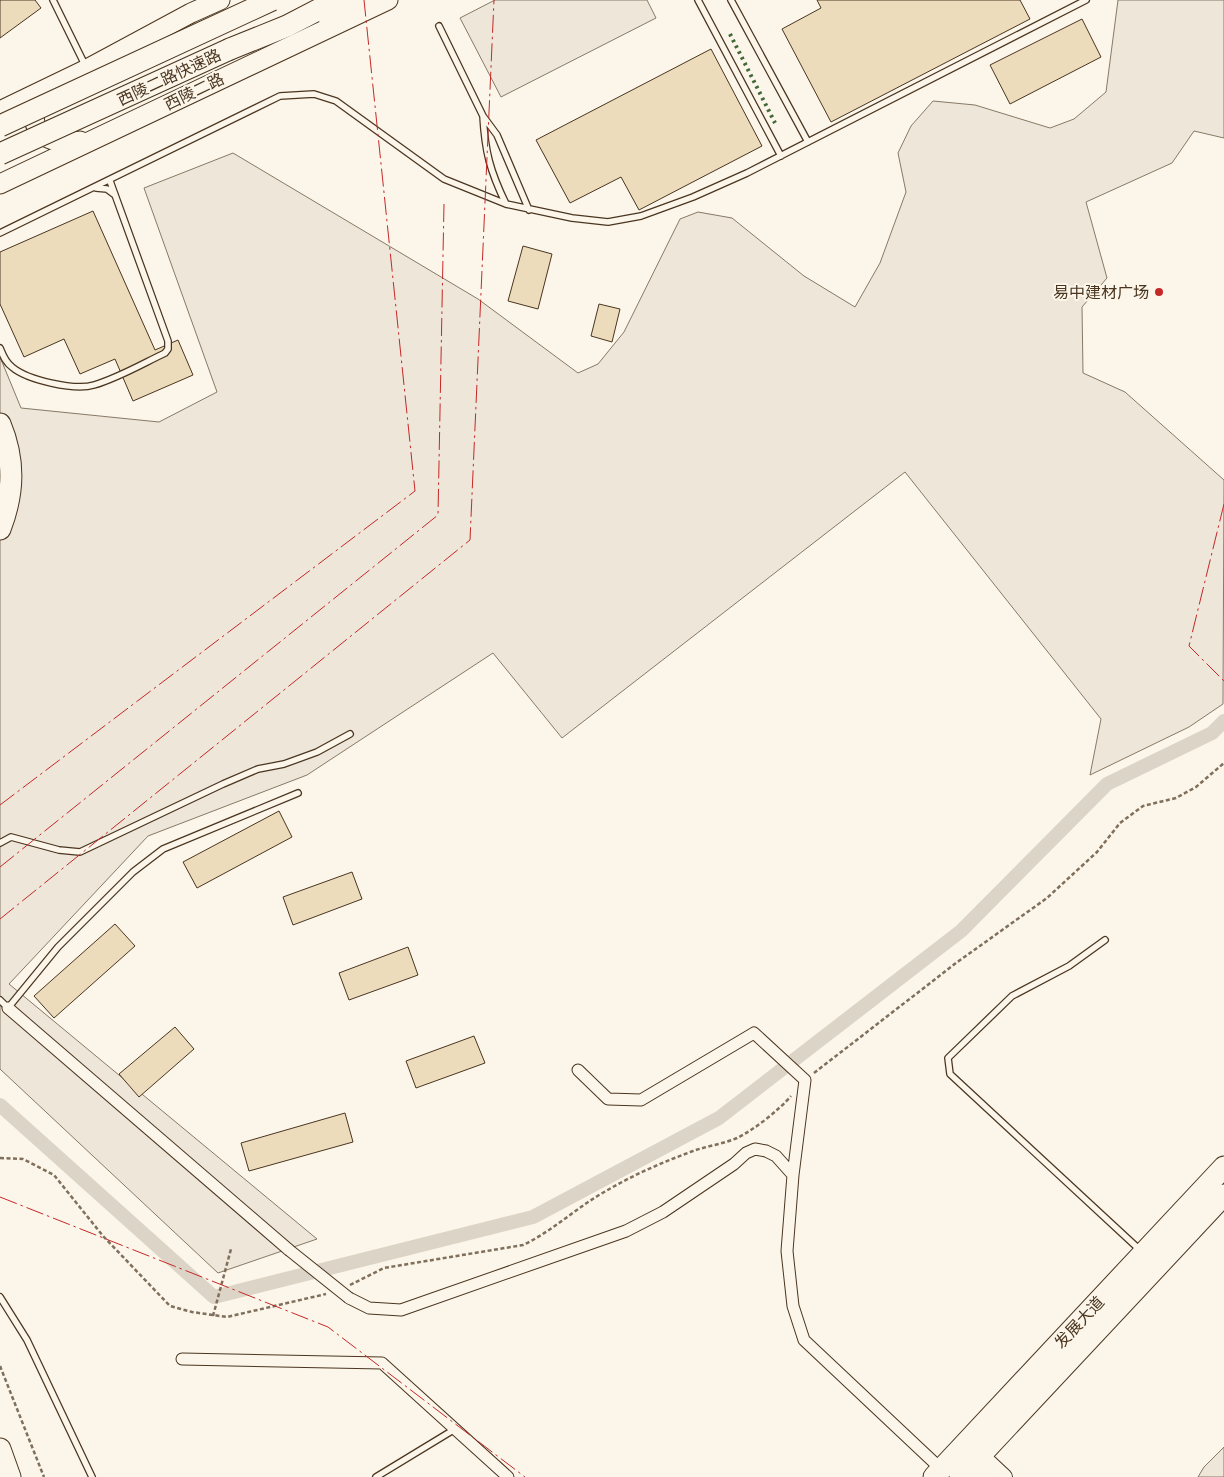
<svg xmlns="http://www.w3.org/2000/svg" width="1224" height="1477" font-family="Raleway,'Noto Sans SC',sans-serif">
<rect width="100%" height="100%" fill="#fbf6e9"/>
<path fill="#ede6d9" stroke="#887966" d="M495 0H647L656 18 501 97 460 18Z
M1118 0H1224V138L1194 131 1172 163 1086 202 1107 278 1082 307 1083 373 1125 392 1224 480 1223 704 1189 727 1090 775 1101 719 905 472 562 738 493 653 307 775 148 836 9 984 317 1239 218 1273 0 1069V357L21 408 159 422 217 392 144 188 233 153 478 299 578 373 598 364 624 332 680 219 698 212 732 218 804 276 855 307 880 263 906 192 898 153 911 126 933 101 975 105 1050 128 1074 119 1106 92Z
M1224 1447V1477H1198L1204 1467Z"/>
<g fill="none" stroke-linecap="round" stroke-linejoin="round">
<path stroke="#dcd4c6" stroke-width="14" d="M0 1105 214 1297 533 1217 719 1118 961 931 1107 784 1212 733 1224 721"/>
</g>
<path fill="#ecdcbc" stroke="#4a3520" d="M0 0H35L41 8 0 38Z
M817 0H1020L1030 19 831 122 782 29 821 8Z
M1082 19 1101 57 1010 104 990 65Z
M711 49 762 146 639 210 621 177 570 203 536 140Z
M93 211 155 350 178 340 193 375 133 401 115 359 80 374 64 339 24 357 0 304V252Z
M523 246 552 254 538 309 508 301Z
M599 304 620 309 612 342 591 336Z
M279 811 292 837 197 888 183 862Z
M352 872 362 899 293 925 283 897Z
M115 924 135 946 54 1018 34 996Z
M408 947 418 975 349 1000 339 973Z
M175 1027 194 1049 139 1097 119 1074Z
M474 1036 485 1063 416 1088 406 1061Z
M345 1113 353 1142 249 1171 241 1143Z"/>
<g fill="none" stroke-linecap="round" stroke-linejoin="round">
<g stroke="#4a3520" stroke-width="8">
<path id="lane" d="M53 0 86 67
M698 0 781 156
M731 0 808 142
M439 26 483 116 497 135 529 210
M483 116C485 152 490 171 506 204
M96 188 107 189 115 195
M0 233 280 96 314 94 336 101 444 179 506 204 572 218 608 222 641 216 693 197 747 173 1086 0
M0 348C3 355 5 362 12 367 27 380 75 391 94 385 118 378 142 364 165 353L168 349V341L110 181
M0 843 11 837 59 850 80 852 223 784 258 769 284 764 317 752 350 734
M1105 940 1069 966 1012 996 948 1058 950 1074 1140 1250
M0 1000 8 1008 58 947 133 872 163 849 298 793
M0 1297 27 1340 92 1477
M376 1477 455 1429"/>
</g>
<g stroke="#4a3520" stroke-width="13">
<path id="street" d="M8 1008 289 1250
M578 1070 608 1099 641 1100 754 1033 805 1080 793 1175 787 1251 793 1306 804 1340 941 1469
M349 1298 369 1308 401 1310 626 1231 663 1212 734 1164 746 1153 755 1149 766 1151 776 1156 793 1175
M182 1359 382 1363 508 1477"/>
</g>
<g stroke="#4a3520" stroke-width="18">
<path id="secondary" d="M973 1448 1004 1477
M963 1457 984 1477"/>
</g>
<g stroke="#4a3520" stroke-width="21">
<path id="primary" d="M40 98C22 131 50 147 80 141
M0 111 87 69 191 13 220 0
M0 184 388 0"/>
</g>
<g stroke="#4a3520" stroke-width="23">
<path id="highway" d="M325 13 360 0
M230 49 287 26 337 0
M0 424C15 460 14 493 0 529
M0 1449 10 1477
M934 1477 1224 1167
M960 1477 1224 1195"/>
</g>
<path stroke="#7f6f5c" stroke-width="2.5" stroke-dasharray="4 2.5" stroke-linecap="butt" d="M814 1073 956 963 1047 898 1097 852 1120 823 1143 806 1176 798 1196 787 1224 763
M0 1158 23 1159 54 1175 103 1236 170 1306 192 1312 227 1317 326 1294
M350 1285 384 1268 523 1245C553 1231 577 1207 606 1191 633 1175 663 1162 693 1151 707 1146 723 1144 737 1138 754 1130 779 1110 791 1096
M213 1316 231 1249
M0 1366 44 1477"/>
<use href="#lane" stroke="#fbf6e9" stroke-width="5.5"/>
<use href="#street" stroke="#fbf6e9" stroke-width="11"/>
<use href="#secondary" stroke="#fbf6e9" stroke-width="16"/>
<use href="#primary" stroke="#fbf6e9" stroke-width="19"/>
<use href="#highway" stroke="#fbf6e9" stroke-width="21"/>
<g stroke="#4a3520" stroke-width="13" stroke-linecap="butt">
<path id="street-bridge" d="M289 1250 349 1298"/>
</g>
<g stroke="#4a3520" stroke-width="23" stroke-linecap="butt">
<path id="highway-bridge" d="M0 126 272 0
M0 154 230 49"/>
</g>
<use href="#street-bridge" stroke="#fbf6e9" stroke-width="11"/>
<use href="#highway-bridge" stroke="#fbf6e9" stroke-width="21"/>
<path stroke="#436837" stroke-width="4" stroke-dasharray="2.5 4" stroke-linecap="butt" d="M730 34 775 123"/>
<path stroke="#c62828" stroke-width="1" stroke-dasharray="18 4 2.5 4" stroke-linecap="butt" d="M1224 504 1189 646 1224 681
M0 805 415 491 364 0
M0 867 438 515 444 204
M0 919 470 540 494 0
M0 1197 328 1327 525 1477"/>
</g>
<circle fill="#c62828" stroke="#fbf6e9" stroke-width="2" cx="1159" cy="292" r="5"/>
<g text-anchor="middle" stroke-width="4" stroke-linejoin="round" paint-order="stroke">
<g font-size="16" fill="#4a3520" stroke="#fbf6e9">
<text transform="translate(169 77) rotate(-25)" y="6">西陵二路快速路</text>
<text transform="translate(194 91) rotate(-26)" y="6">西陵二路</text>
<text transform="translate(1079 1322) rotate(-47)" y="6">发展大道</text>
</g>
<g font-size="16" fill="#4a3520" stroke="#fbf6e9" text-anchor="end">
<text x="1149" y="298">易中建材广场</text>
</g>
</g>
</svg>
